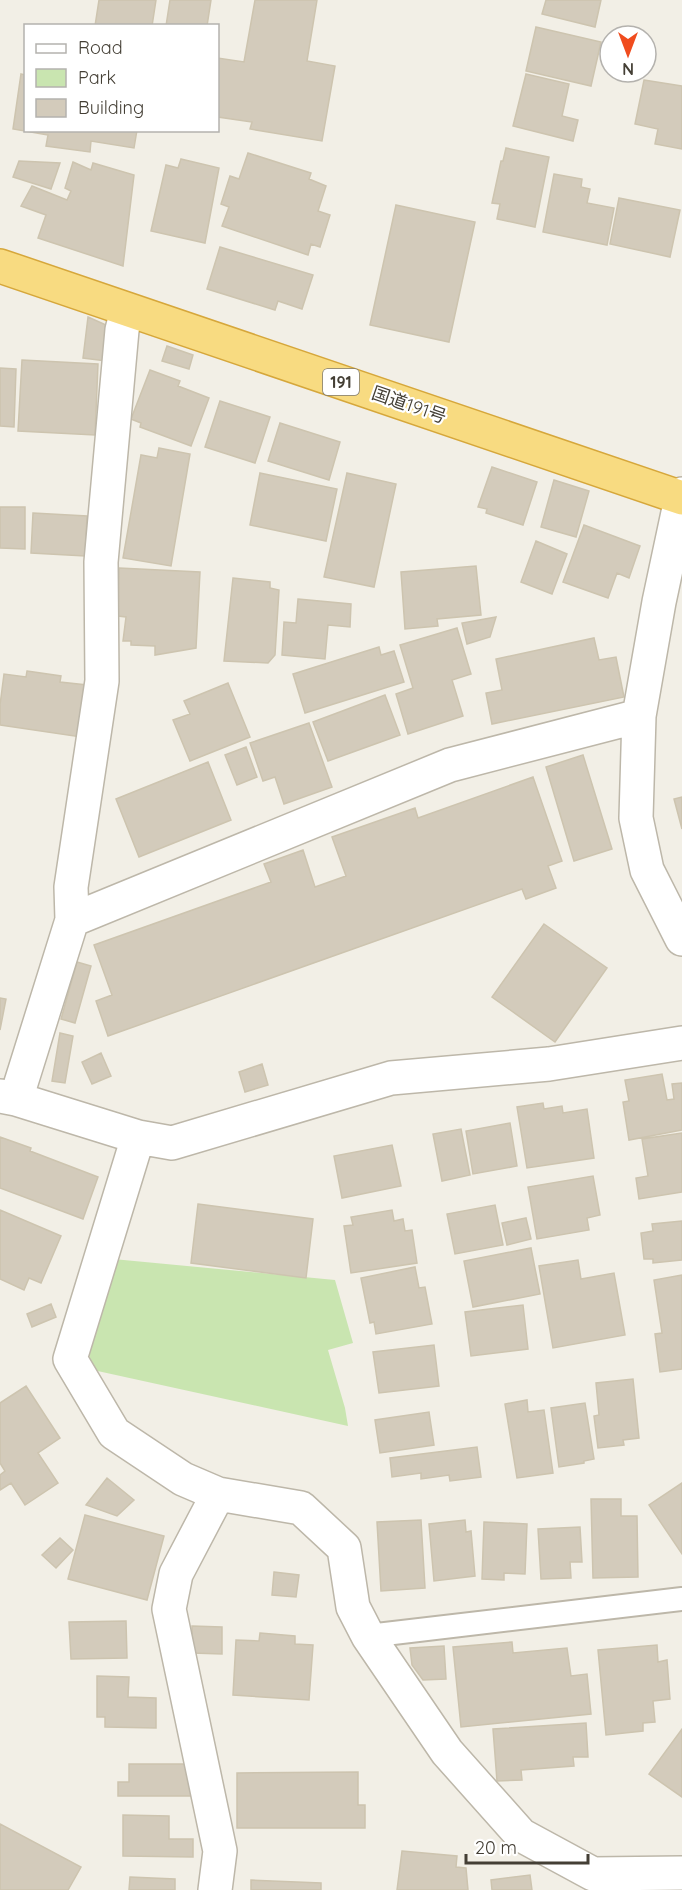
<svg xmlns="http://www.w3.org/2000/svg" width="682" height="1890" font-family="Quicksand,'Noto Sans JP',sans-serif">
<rect width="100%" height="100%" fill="#f2efe6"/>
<path fill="#c9e5b0" d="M113 1259 335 1280 353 1343 328 1350 345 1408 348 1426 93 1370 87 1347Z"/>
<path fill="#d3cbbb" stroke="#cdc4af" stroke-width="1.5" d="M99 0H156L152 26H95Z
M170 0H211L207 26H166Z
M255 0H317L307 61 335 66 322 141 250 129 252 122 218 117V58L244 62Z
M546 0H601L595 27 542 14Z
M536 27 601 42 591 86 526 71Z
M21 74 26 75V130H137L134 148 91 141 90 152 46 146 48 135 13 129Z
M526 74 569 84 562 116 578 120 573 141 513 126Z
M644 80 682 86V149L655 144 658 129 635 124Z
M506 148 549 157 535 227 497 219 500 204 492 203 501 161H503Z
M248 153 311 173 309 179 326 186 318 211 330 215 320 247 311 244 308 255 222 226 229 207 221 204 230 176 239 179Z
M181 159 219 168 205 243 151 231 166 165 178 168Z
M19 161 60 163 51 189 13 177Z
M73 162 91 170 93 163 134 175 123 266 38 238 46 215 21 206 32 186 67 200 71 191 65 188Z
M554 174 582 179 581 187 590 189 587 203 614 208 607 245 543 232Z
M619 198 680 210 670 257 610 244Z
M396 205 475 222 449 342 370 325Z
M220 247 313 275 302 309 278 301 275 310 207 289Z
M88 317 106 325V361L83 358Z
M167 346 193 355 189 369 162 361Z
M22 360 98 364 95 435 18 431Z
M0 368 16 369 14 427 0 426Z
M150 370 180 381 178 386 209 398 191 446 140 427 141 423 131 419Z
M220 401 270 417 255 463 205 447Z
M280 423 340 442 329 480 268 461Z
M159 448 190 454 171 566 123 558 141 455 157 458Z
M492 467 537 482 523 525 486 513 487 509 478 507Z
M260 473 337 489 326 541 250 525Z
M347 473 396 484 374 587 324 577Z
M554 480 589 491 576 537 541 527Z
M0 507H25V549L0 548Z
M33 513 87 516 85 556 31 553Z
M584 525 640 546 629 578 617 573 608 598 563 582Z
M536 541 567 554 552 594 521 582Z
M476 566 481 615 437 619 438 626 405 629 401 572Z
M119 568 200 572 196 648 155 655V646L131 645V641H123L126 617 118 616Z
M233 578 270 582V588L279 590 275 655 268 663 224 661Z
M298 599 351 604 350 627 328 625 325 659 282 655 284 622 296 623Z
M496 617 490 637 467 644 462 623Z
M457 628 471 674 452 680 463 716 408 734 396 694 413 688 400 645Z
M594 638 599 660 616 657 624 697 492 724 486 693 502 690 496 659Z
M379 647 381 655 394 651 404 682 305 713 293 674Z
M27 671 61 676 60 682 87 685 81 737 0 725V705L4 674 26 677Z
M228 683 250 737 190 761 173 720 190 714 184 701Z
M385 695 400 735 328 761 313 722Z
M309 723 332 787 284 804 275 777 263 781 250 743Z
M246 747 257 777 237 785 225 755Z
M583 755 612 849 574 861 546 767Z
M208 762 231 820 139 857 116 799Z
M533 777 562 861 548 866 556 888 526 899 522 889 108 1036 96 1001 112 995 94 945 271 882 264 864 303 850 315 887 346 876 332 837 415 808 418 818Z
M682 797V829L674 799Z
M544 924 607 968 555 1042 492 997Z
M77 962 91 966 75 1023 61 1019Z
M0 998 6 999 0 1030Z
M60 1033 73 1036 65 1083 52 1081Z
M101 1053 111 1076 92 1084 82 1062Z
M262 1064 268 1085 245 1092 239 1072Z
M662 1074 667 1100 674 1099 672 1084 682 1083V1130L629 1140 623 1102 629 1101 625 1080Z
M543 1103 544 1109 562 1106 563 1113 587 1109 594 1158 527 1168 517 1107Z
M510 1123 517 1166 473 1174 466 1131Z
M461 1129 470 1175 442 1181 433 1134Z
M682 1133V1192L639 1199 636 1178 648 1176 642 1139Z
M0 1137 31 1148 30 1151 98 1177 83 1219 0 1188Z
M392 1145 401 1186 342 1198 334 1156Z
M593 1176 600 1215 587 1218 589 1230 537 1239 528 1187Z
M198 1204 313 1219 306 1278 191 1263Z
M495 1205 503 1245 455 1254 447 1214Z
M0 1210 61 1236 41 1283 29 1278 24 1290 0 1279Z
M392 1210 394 1221 403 1219 405 1231 412 1230 417 1263 351 1273 344 1226 353 1225 351 1217Z
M526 1218 531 1239 507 1245 502 1223Z
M682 1221V1260L653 1263V1259H644L641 1233 653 1231 652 1224Z
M531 1248 540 1294 473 1307 464 1261Z
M578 1260 581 1279 614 1273 625 1335 553 1348 539 1266Z
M415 1267 419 1288 425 1287 432 1324 376 1334 374 1322 370 1323 361 1278Z
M682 1275V1369L660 1372 655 1334 662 1333 654 1280Z
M51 1304 56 1317 32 1327 27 1314Z
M523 1305 528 1349 471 1356 465 1312Z
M434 1345 439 1386 379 1393 373 1352Z
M633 1379 639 1438 623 1440 624 1445 598 1448 594 1416 599 1415 596 1383Z
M26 1386 60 1438 38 1453 58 1483 25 1505 11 1483 0 1490V1475L5 1471 0 1463V1403Z
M527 1400 528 1412 544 1410 553 1473 517 1478 505 1404Z
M585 1403 594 1459 584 1461V1463L559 1467 551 1408Z
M429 1412 434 1445 380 1453 375 1420Z
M477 1447 481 1477 450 1481 449 1475 421 1479V1473L392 1477 390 1458Z
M107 1478 134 1500 117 1516 86 1505Z
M682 1483V1554L649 1505Z
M591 1499H621V1516H637L638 1577 593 1578Z
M85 1515 164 1536 147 1600 68 1579Z
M421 1520 425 1588 381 1591 377 1522Z
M465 1520 466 1532 471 1531 475 1576 434 1581 429 1524Z
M484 1522 527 1524 525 1574 504 1573V1580L482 1579Z
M580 1527 582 1562H570L571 1578 541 1579 538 1529Z
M60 1538 73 1550 56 1568 42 1555Z
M274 1572 299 1575 296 1597 272 1595Z
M126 1621 127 1658 71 1659 69 1622Z
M192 1626 222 1627V1654L192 1653Z
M260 1633 295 1636V1644L313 1645 309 1700 233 1695 236 1640 259 1641Z
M512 1642 513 1653 567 1648 571 1676 587 1674 591 1714 461 1727 453 1647Z
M657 1645 658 1662 667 1660 670 1699 653 1701 655 1722 643 1723V1731L606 1735 598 1650Z
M444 1646 446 1679 423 1680 412 1665 410 1648Z
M97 1676 129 1677 128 1697 156 1698V1728L105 1727V1717H97Z
M586 1723 588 1757H573L574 1766 521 1770 522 1780 497 1781 493 1729Z
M682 1729V1797L649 1774Z
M129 1764H191V1796H118V1782H129Z
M358 1772V1805H365V1828H237V1773Z
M123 1815 169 1816V1839H193V1857L123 1856Z
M0 1824 81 1867 68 1890H0Z
M402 1851 457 1856 456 1867 466 1868 468 1890H397Z
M530 1875 532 1890H492L491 1880Z
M130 1877 175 1879V1890H129Z
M251 1880 321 1883V1890H251Z"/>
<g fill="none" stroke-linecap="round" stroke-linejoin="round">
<g stroke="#bdb7a9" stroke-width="26">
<path id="service" d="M368 1636 682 1599"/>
</g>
<g stroke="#bdb7a9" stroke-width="36">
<path id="minor" d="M682 494 659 602 639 716 636 818 647 870 682 939
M72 920 450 765 639 716
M0 1096 16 1099 138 1137 172 1143 391 1078 549 1064 682 1043
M16 1099 72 920 71 887 102 681 101 562 122 330 127 310
M138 1137 70 1359 114 1433 183 1479 218 1494 301 1508 344 1548 353 1607 368 1636 447 1752 521 1835 593 1874 682 1873
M215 1890 220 1851 169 1609 176 1574 218 1494"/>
</g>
<g stroke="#d6a73b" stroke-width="36">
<path id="trunk" d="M0 266 682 498"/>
</g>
<use href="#service" stroke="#fff" stroke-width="22"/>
<use href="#minor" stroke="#fff" stroke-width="33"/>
<use href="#trunk" stroke="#f8db81" stroke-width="33"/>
</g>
<g text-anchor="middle" stroke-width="4.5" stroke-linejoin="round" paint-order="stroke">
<rect fill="#fff" stroke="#7c7972" stroke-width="1.5" x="323" y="369" width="36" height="26" rx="4.5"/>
<g font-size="16" font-weight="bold" fill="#443f35">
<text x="341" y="388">191</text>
</g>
<g font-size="18" fill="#443f35" stroke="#fff">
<text transform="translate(409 405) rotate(19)" y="6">国道191号</text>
</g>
</g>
<rect x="24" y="24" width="195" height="108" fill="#ffffff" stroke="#b4b2ae" stroke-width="1.5"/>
<rect x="36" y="44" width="30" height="9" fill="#ffffff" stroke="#b4b2ae" stroke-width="1.5"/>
<text x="78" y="54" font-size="18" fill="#443f35">Road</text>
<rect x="36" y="69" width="30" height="18" fill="#c9e5b0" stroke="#b4b2ae" stroke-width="1.5"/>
<text x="78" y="84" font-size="18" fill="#443f35">Park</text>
<rect x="36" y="99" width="30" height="18" fill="#d3cbbb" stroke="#b4b2ae" stroke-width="1.5"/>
<text x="78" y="114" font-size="18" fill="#443f35">Building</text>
<g transform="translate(628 54) rotate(180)"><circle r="28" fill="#ffffff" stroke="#b4b2ae" stroke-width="1.5"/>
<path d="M0-4.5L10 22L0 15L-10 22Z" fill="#f04c1e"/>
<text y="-9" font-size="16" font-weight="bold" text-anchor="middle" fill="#443f35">N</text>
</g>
<path d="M466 1854v9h122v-9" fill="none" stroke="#443f35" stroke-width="3"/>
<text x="475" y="1854" font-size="18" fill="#443f35" stroke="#ffffff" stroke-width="4.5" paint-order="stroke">20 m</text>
</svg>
